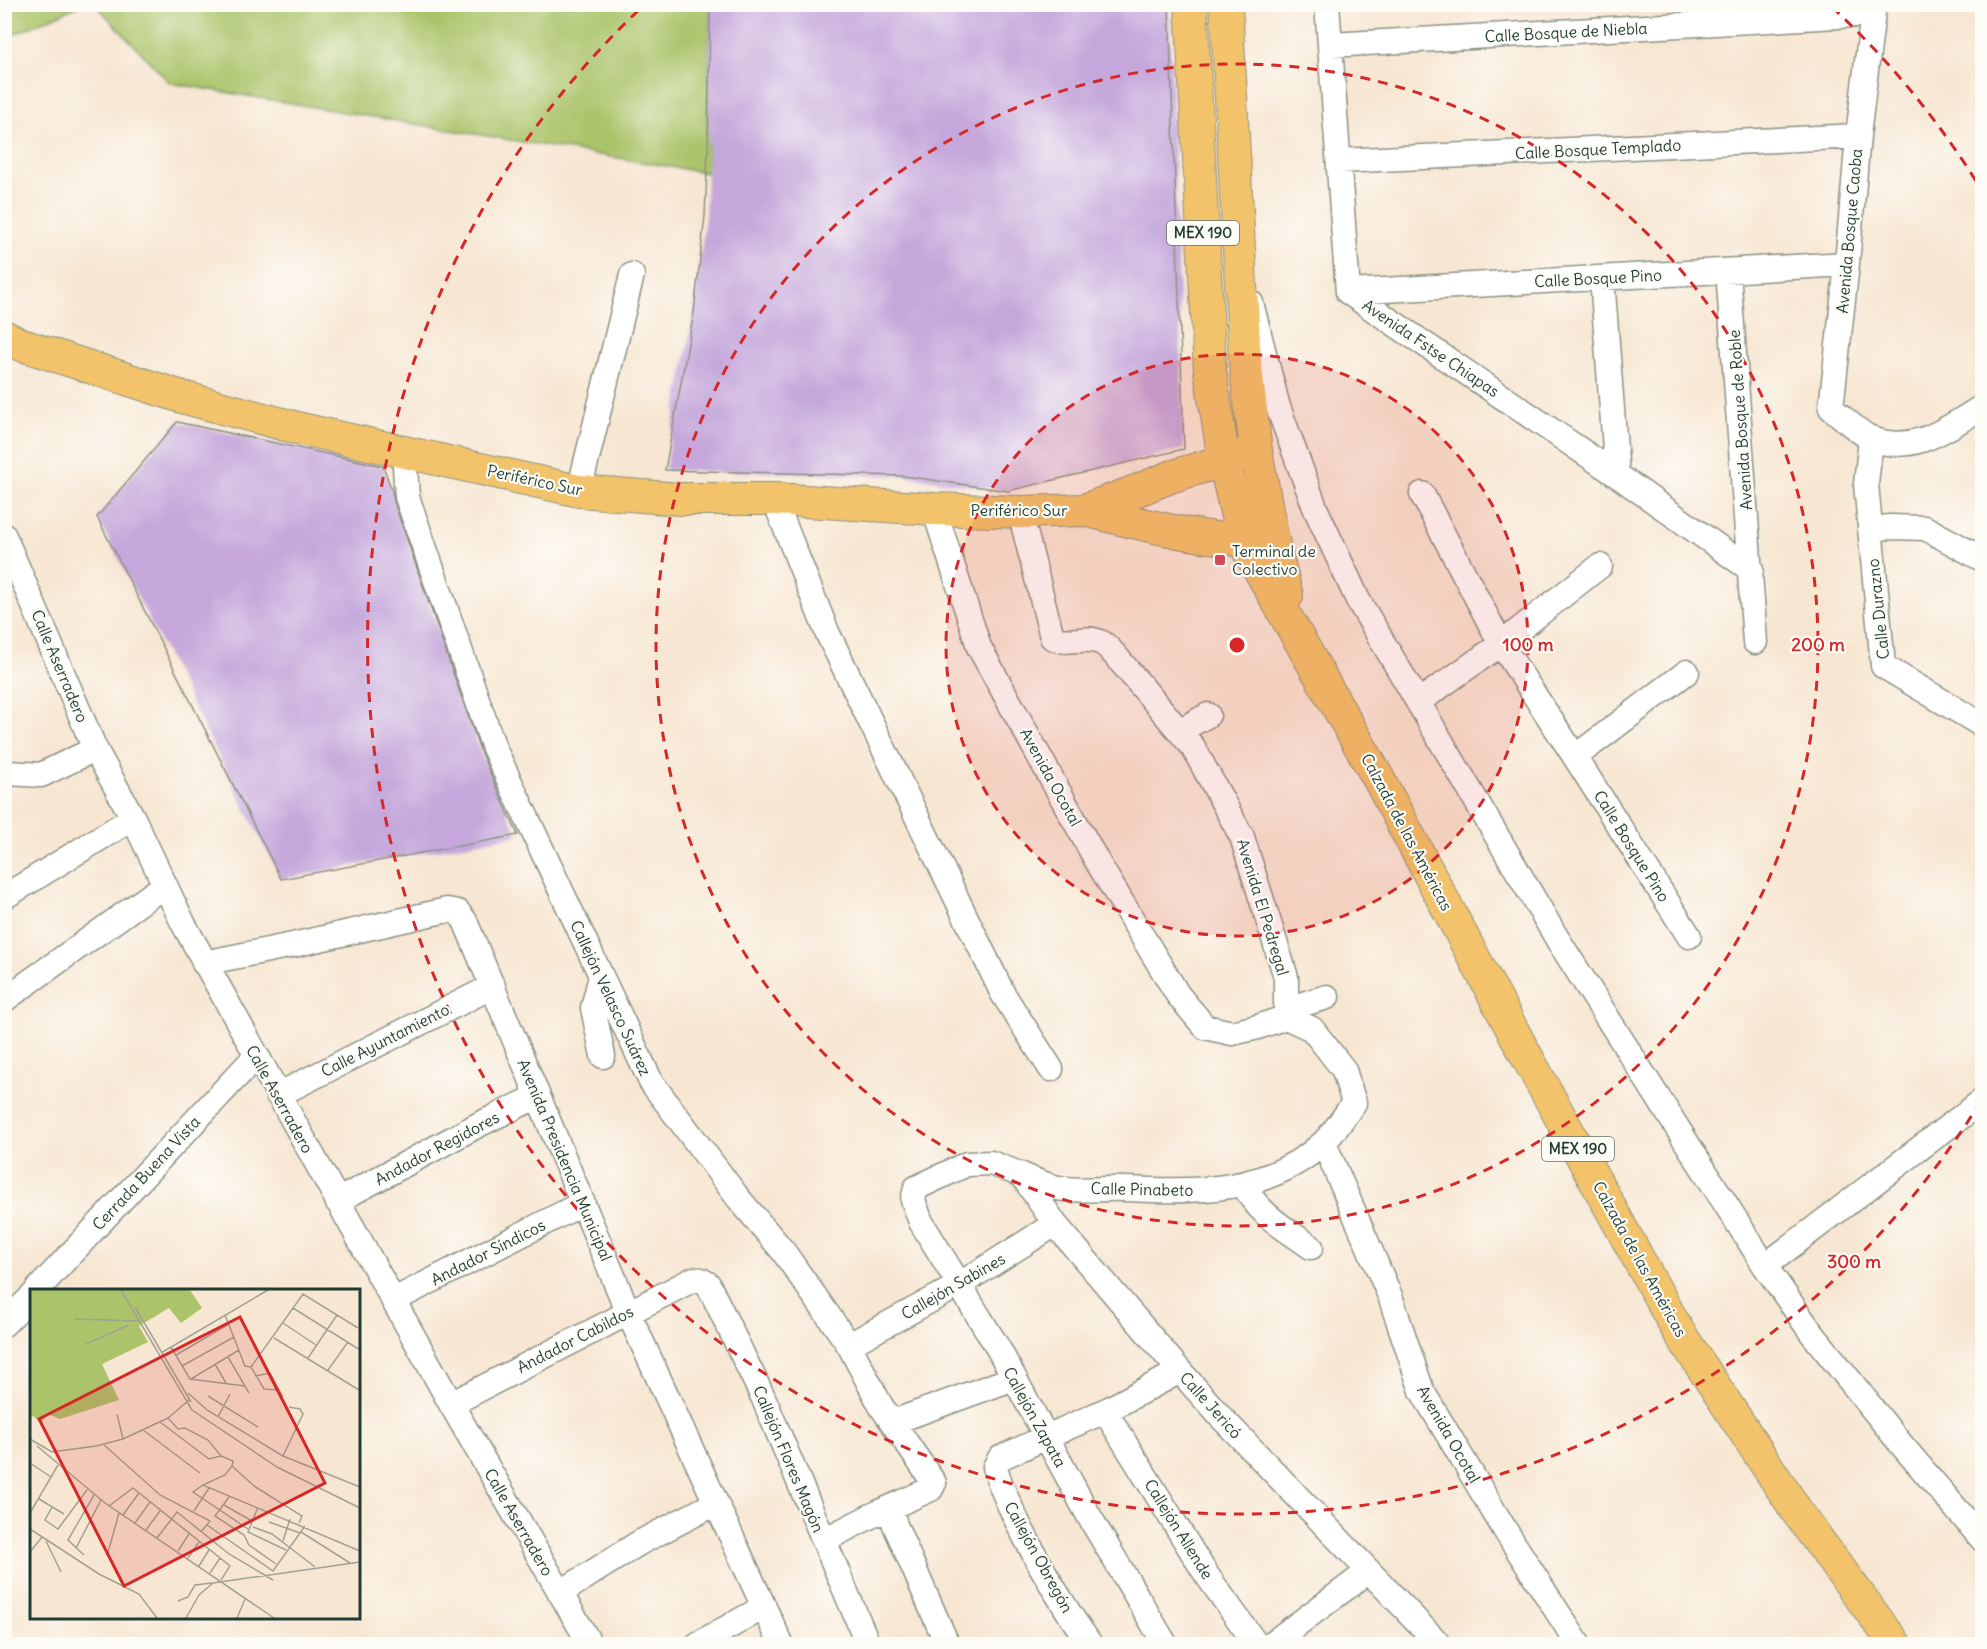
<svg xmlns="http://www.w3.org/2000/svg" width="1987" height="1649" font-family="Delius,sans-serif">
<rect width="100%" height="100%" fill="#fdfcf7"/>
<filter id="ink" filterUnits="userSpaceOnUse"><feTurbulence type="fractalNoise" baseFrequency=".0167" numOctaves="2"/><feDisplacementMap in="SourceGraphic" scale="12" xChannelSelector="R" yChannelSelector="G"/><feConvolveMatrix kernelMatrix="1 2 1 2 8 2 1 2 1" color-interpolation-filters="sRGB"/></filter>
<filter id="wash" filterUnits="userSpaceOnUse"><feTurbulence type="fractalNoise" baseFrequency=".008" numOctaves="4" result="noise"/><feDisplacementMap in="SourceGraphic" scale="24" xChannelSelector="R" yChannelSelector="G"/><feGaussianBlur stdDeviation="1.35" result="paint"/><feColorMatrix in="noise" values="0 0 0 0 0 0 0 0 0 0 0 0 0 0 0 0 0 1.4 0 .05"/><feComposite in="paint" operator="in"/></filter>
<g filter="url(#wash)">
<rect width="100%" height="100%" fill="#f7e6d2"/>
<path fill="#abc46a" stroke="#65804f" stroke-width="1.5" d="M5 4H81V5L5 38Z
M96 5H710L708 173 170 83Z"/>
<g id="blocks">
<path fill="#c5a7db" d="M710 4H1169L1184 449 1008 491 904 476 665 470 694 312 705 216 708 150Z
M177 422 383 466 392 491 394 502 481 753 518 835 281 879 97 517Z"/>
</g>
</g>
<g filter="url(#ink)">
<use href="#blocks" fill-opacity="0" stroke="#8b9283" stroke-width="1.5"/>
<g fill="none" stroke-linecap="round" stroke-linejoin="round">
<g stroke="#8b9283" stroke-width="27">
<path id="minor" d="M1327 4 1348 292 1617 475 1751 570
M1874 4 1858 136 1847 264 1831 408C1843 417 1860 434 1872 439 1915 455 1947 428 1982 407
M1330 45 1873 14
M1339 161 1858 136
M1728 271 1755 642
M1602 278 1617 475
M1348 292 1847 264
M1251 303 1278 407 1316 510 1358 600 1558 940 1765 1266 1811 1332 1900 1443 1982 1539
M1871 438 1866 484 1883 666 1982 725
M404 451 407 497 494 748 651 1082 739 1199 783 1251 849 1345 881 1406 934 1483 931 1489 873 1515 824 1540
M579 491 632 275
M1422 494 1501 644 1575 757 1689 936
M774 499 827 632 1003 994 1051 1069
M934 509 979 647 1098 863 1178 995 1205 1027 1232 1033 1258 1027 1286 1017
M1020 512 1052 637C1066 646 1084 635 1100 642 1106 644 1110 650 1115 655L1193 747 1242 837 1286 977V1017
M1870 529 1890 527 1925 528 1982 559
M4 536 95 749 133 818 183 923 451 1404 590 1644
M1418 702 1501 644 1600 566
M1179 731 1208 715
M1575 757 1687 672
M4 776 9 773 41 775 95 749
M4 897 133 818
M204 963 293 945 447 910 458 912 465 921 628 1312 781 1644
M601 976 593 1008 603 1056
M4 1000 165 885
M1286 1009 1327 997
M278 1095 493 986
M1324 1143 1390 1296 1422 1391 1505 1530 1578 1644
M1022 1175C1036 1181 1050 1188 1065 1189 1085 1191 1105 1188 1125 1189 1195 1192 1267 1194 1323 1143 1335 1132 1344 1116 1354 1103L1344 1070 1312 1029 1286 1017
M1244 1184C1256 1213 1286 1229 1311 1247
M337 1201 478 1125 538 1096
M1765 1266 1982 1101
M37 1290 256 1056
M394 1300 583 1203
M4 1324 32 1296
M849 1345 959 1285 1055 1224
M451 1404 694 1279 701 1280 708 1284 763 1397 868 1644
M1105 1411 1206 1574 1256 1644
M893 1422 1014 1378
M894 1507 892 1514 895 1525 947 1644
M560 1593 639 1543 716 1503
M698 1644 764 1607
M1090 1644C1063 1606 1039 1565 1018 1523 1009 1504 1000 1487 995 1467L1000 1458 1109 1409 1180 1371
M1165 1644 1089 1516 998 1348 921 1222 913 1200 916 1188 967 1164 991 1163 1022 1175 1055 1224 1180 1371 1220 1416 1439 1644
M1271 1644 1369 1571"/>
</g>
<g stroke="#8b9283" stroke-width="34">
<path id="major" d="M1191 4 1210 371 1224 461 1243 541 1377 776 1520 1044 1677 1329 1798 1513 1895 1644
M1226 4 1245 362 1256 451 1273 541 1287 596
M4 336 19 344 182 397 297 428 579 491 680 499H774L934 509 1020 512 1084 510 1128 494 1173 476 1256 451
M1084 510C1142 524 1202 541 1263 541"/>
</g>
<use href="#minor" stroke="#fff" stroke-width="24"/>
<use href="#major" stroke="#f2c36a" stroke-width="32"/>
</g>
</g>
<circle cx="1237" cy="645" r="291" fill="#d62828" fill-opacity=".12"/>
<g fill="none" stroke="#d62828" stroke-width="3" stroke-dasharray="10 8">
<circle cx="1237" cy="645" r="291"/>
<circle cx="1237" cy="645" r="581"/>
<path d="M1981 1101A872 872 0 1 1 642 7M1832 7A872 872 0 0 1 1981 189"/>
</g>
<rect fill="#d1495b" stroke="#fdfcf7" stroke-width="2" x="1214" y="554" width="12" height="12" rx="3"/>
<g text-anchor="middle" stroke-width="4.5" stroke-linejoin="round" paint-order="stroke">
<g fill="#fdfcf7" stroke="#62766e" stroke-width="1.5">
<rect x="1167" y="221" width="72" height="24" rx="4.5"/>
<rect x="1542" y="1137" width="72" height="24" rx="4.5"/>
</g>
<g font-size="15" font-weight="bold" fill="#1f3d34">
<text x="1203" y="238">MEX 190</text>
<text x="1578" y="1154">MEX 190</text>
</g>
<g font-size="16" fill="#1f3d34" stroke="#fdfcf7">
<text transform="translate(1566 32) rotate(-3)" y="6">Calle Bosque de Niebla</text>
<text transform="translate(1598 149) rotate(-3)" y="6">Calle Bosque Templado</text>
<text transform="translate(1849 231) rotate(-85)" y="6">Avenida Bosque Caoba</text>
<text transform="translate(1598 278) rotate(-3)" y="6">Calle Bosque Pino</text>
<text transform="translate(1431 348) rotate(34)" y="6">Avenida Fstse Chiapas</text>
<text transform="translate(1740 420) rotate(-94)" y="6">Avenida Bosque de Roble</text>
<text transform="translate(535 480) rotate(12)" y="6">Periférico Sur</text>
<text x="1019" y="516">Periférico Sur</text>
<text transform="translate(1878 609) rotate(-96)" y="6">Calle Durazno</text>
<text transform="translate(60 666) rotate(67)" y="6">Calle Aserradero</text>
<text transform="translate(1051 777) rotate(61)" y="6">Avenida Ocotal</text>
<text transform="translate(1407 832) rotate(62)" y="6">Calzada de las Américas</text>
<text transform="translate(1632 846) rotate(58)" y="6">Calle Bosque Pino</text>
<text transform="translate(1263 907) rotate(73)" y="6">Avenida El Pedregal</text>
<text transform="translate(611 998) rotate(65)" y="6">Callejón Velasco Suárez</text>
<text transform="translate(385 1040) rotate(-27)" y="6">Calle Ayuntamiento</text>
<text transform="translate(280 1099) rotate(61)" y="6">Calle Aserradero</text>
<text transform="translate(437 1148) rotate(-28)" y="6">Andador Regidores</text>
<text transform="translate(565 1160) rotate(67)" y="6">Avenida Presidencia Municipal</text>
<text transform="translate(146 1173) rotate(-47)" y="6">Cerrada Buena Vista</text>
<text transform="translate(1142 1189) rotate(1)" y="6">Calle Pinabeto</text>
<text transform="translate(488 1252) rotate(-27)" y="6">Andador Síndicos</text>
<text transform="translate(1640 1259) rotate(61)" y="6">Calzada de las Américas</text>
<text transform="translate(953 1286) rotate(-30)" y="6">Callejón Sabines</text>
<text transform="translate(575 1339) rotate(-27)" y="6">Andador Cabildos</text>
<text transform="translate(1211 1405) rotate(48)" y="6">Calle Jericó</text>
<text transform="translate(1035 1417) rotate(61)" y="6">Callejón Zapata</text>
<text transform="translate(1449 1434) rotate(60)" y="6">Avenida Ocotal</text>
<text transform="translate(789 1459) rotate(67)" y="6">Callejón Flores Magón</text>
<text transform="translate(519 1522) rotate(60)" y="6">Calle Aserradero</text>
<text transform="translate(1179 1529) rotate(58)" y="6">Callejón Allende</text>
<text transform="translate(1039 1557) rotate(61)" y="6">Callejón Obregón</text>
</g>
<g font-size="16" fill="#1f3d34" stroke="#fdfcf7" text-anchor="start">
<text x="1232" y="557">Terminal de<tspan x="1232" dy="18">Colectivo</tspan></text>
</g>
</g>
<g transform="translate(30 1289)">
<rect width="330" height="330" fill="#f7e6d2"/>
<path d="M0 1H160L172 19 151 34 139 19 109 37 118 53 72 75 89 111 30 130 18 125 11 134 3 127 0 129Z" fill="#abc46a"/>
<path fill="none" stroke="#a1a293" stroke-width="1.5" d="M91 1 162 121 247 178 330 219M105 18 161 113M263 19 330 61M195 26 215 77 221 78M44 30 109 32M253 34 286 56M244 49 329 101M56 55 99 36M141 58 160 90 215 97M131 64 238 1M146 66 199 35M198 68 219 104M278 69 307 26M185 75 196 94M152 77 204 48M221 78 273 5 328 39M221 78 234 100 249 101M298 81 318 53M225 87 240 84 253 108M161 90 209 61M158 104 177 121 253 167 330 198M178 107 228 138M87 125 93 150M188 128 200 105M138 129 148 140 155 139 178 151 191 167 203 172 202 177M130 133 179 170 191 167M113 141 170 184M0 150 22 163 66 157 93 150 138 129 159 111M73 155 130 206 180 232 171 243M7 157 75 214 244 329M253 167 273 125 270 120 259 118M0 174 21 188M202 177 224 197 272 227 269 234M173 196 195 186 202 177M199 208 185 227 214 246 219 256 246 275M9 210 34 225M194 216 222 232M79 217 103 199 200 277 191 291M22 218 15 231 28 240 57 201M228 218 218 243 256 261M164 222 179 199M0 224 28 176M93 226 109 204M239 233 270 244M105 234 120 213M177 236 243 282 275 237M223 238 242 245 285 278M0 240 69 285 109 305 127 329M218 240 163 203 173 196 330 262M116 241 130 222M271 243 320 274M127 249 147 223 199 265 243 291M16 252 31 283M253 252 260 230M46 259 71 211M148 262 159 245M0 263 12 248M54 266 38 251 64 206M77 267 89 224M158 269 169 253M169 277 179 261M180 284 190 269M148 312 158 308 165 296 182 294M156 329 169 306 183 294 330 273M207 329 215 310"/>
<path fill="#d62828" fill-opacity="0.15" stroke="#d62828" stroke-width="3" d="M210 28 295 194 94 297 9 130Z"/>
<rect width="330" height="330" fill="none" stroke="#1f3d34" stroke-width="3"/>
</g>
<circle cx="1237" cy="645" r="9" fill="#d62828" stroke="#fdfcf7" stroke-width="3"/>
<g font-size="18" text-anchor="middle" font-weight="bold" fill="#d62828" stroke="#fdfcf7" stroke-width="4.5" stroke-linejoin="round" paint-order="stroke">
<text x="1528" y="651">100 m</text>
<text x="1818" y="651">200 m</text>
<text x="1854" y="1268">300 m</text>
</g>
<rect width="1987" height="1649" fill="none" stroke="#fdfcf7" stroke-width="24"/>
</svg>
